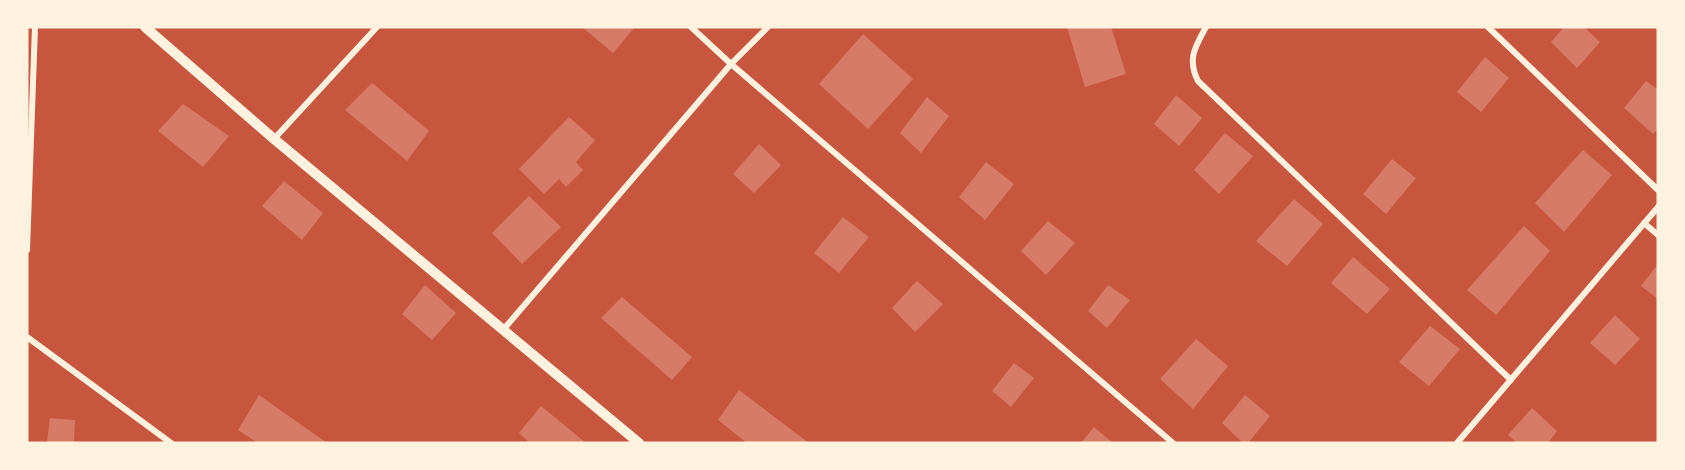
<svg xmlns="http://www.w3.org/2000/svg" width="1685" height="470" font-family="Montserrat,sans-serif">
<rect width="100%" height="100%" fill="#c8553d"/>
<path fill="#d67c66" d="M582 27H635L613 53Z
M1067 27H1111L1126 74 1085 87Z
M1564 27H1584L1600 42 1577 68 1551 42Z
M863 34 913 79 868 129 819 84Z
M1485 57 1509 78 1481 112 1457 92Z
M1646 81 1658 90V128L1653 134 1624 108Z
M372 83 429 131 407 161 345 110Z
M1176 95 1202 118 1179 146 1154 124Z
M927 97 949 116 921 153 900 133Z
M183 104 229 136 203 167 158 131Z
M569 117 595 140 576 162 583 170 566 187 559 179 544 194 519 169Z
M1225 133 1253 156 1219 194 1194 170Z
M759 144 781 165 754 193 733 174Z
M1583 150 1612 175 1564 232 1535 203Z
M1392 159 1416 178 1386 214 1363 194Z
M986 162 1014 184 985 220 959 197Z
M284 181 323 213 302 240 262 206Z
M529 196 561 227 522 264 492 233Z
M1294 199 1323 224 1287 266 1256 241Z
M843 217 869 237 839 273 814 253Z
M1048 221 1075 243 1046 275 1021 251Z
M1524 226 1550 251 1496 315 1467 290Z
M1353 257 1390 289 1367 314 1331 283Z
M1658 264V299L1641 286Z
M917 281 943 304 915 332 892 308Z
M425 285 456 313 432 340 402 314Z
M1108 285 1130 300 1107 328 1088 311Z
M622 297 692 357 672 380 601 318Z
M1615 315 1640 339 1615 365 1590 343Z
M1430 326 1460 349 1429 386 1399 362Z
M1196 339 1228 366 1193 409 1160 379Z
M1014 363 1034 378 1011 407 992 391Z
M739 390 809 443H747L718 420Z
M259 395 327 443H258L238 430Z
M1245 395 1270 416 1248 443H1243L1222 423Z
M541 406 586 443H530L519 433Z
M1532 408 1557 431 1548 443H1517L1508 435Z
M50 418 75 420 74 443H47Z
M1094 427 1113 443H1081Z"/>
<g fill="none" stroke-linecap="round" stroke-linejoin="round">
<path stroke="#fff3e0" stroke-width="6" d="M691 27 731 64 1173 443
M1206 27C1195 47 1187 59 1198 81L1511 380
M1488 27 1658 190
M274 139 377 27
M1644 223 1658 235
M27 250 35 27
M503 330 731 64 768 27
M27 337 171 443
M1457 443 1658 207"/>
<path stroke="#fff3e0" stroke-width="10" d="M145 27 274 139 639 443"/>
</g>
<rect width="1685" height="470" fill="none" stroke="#fff3e0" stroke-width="57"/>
</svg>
